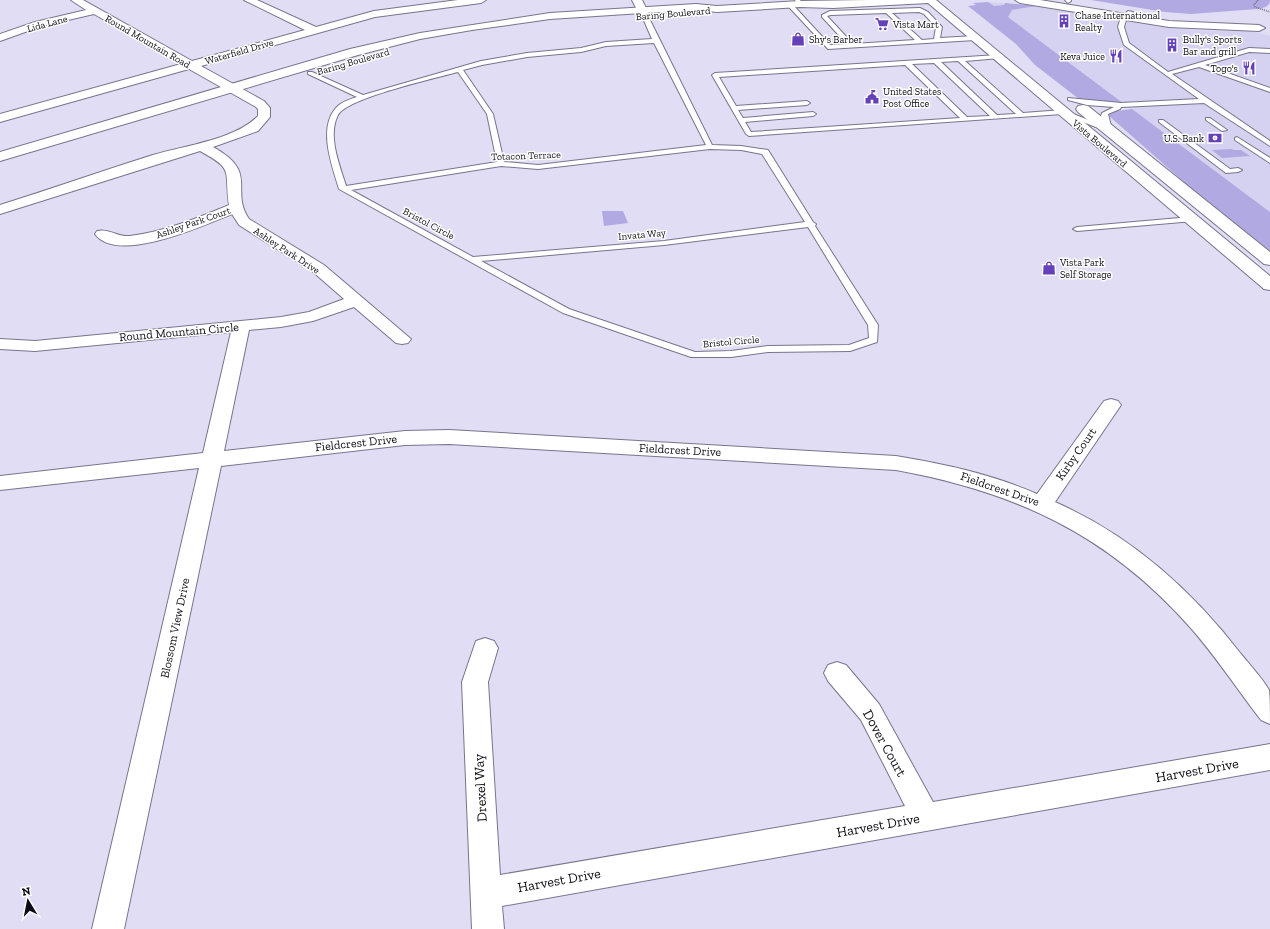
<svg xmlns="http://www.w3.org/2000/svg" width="1270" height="929" font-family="'Zilla Slab',serif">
<rect width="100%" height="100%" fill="#e0ddf5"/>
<path fill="#d5d1f0" d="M988 2 1041 6 1161 27 1204 31H1250L1270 36V212Z"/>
<path fill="#b1a9e1" d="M1091 0H1270C1270 7 1263 8 1257 9L1191 14 1165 12Z
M988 2 994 6 1004 5 1005 3 1036 6 1012 10 1008 17 1123 103 1102 104 1079 99 1035 65 1016 44 968 6 976 5 973 3Z
M1132 109 1270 212V252L1193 190 1108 115 1116 111Z
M1231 149 1234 150H1241L1250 156 1222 158 1212 150Z
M602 211H623L628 223 604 226Z"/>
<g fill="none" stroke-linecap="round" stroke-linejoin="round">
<g stroke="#78758b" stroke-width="2">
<path id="service" d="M795 0H801L797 3Z
M1065 0H1071V1L1068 3Z
M788 4H792L830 45 847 44 822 17V15L830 11 920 8 928 12 942 27 940 38 975 36 978 38 975 40 828 49 788 6ZM919 12 924 14 936 27 934 39 922 40 892 13ZM886 13 915 40 853 44 827 16 831 15Z
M1128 11 1133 12 1126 20 1124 27 1129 43 1168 72 1249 48 1270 49V53L1249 52 1205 65 1270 88V92L1199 67 1172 74 1270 141V146L1204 103 1121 107 1120 109 1108 114 1112 130 1109 132 1062 114 749 136 746 134 712 75 715 73 998 55 1000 56V58L965 61 1023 113 1063 110 1104 126 1101 116 1102 113 1114 107 1087 105 1068 100V98L1121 103 1199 99 1124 45 1118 27 1120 20ZM958 61 1016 114 997 115 941 62ZM934 63 990 116 967 117 912 64ZM905 65 960 118 751 132 745 122 813 116 816 114 813 112 743 118 738 110 807 105 810 103 807 101 736 106 719 77Z
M645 14 648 16 712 145 741 146 768 150 813 222 816 224 815 226 878 325 877 342 850 351 768 352 731 357H691L563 313 339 189C332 165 316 125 339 105 344 101 351 99 357 97L308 74V72H312L363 95 481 61 527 53 581 48 606 42 652 39 642 16ZM654 43 706 145 538 165 504 162 493 114 463 70 482 65 527 57 581 52 606 46ZM458 72 487 114 497 162 346 186C340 166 327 136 338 115 347 98 436 78 458 72ZM710 149 741 150 762 154 805 222 664 241 473 257 351 190 501 166 538 169ZM808 227 868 325 869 338 849 345 768 346 731 351 695 352 569 309 481 261 664 245Z
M1206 118H1210L1227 130 1222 131 1206 120Z
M1159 120H1163L1230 169 1238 168 1242 170 1238 172 1226 173 1159 122Z
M1237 137 1270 158V163L1235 140V138Z
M1191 217 1195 219 1194 221 1077 231 1073 229 1077 227Z"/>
</g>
<g stroke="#78758b" stroke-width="2">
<path id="minor" d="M71 0H83L192 61 305 30 244 0H257L316 27 374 11 458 0H486L481 3 375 17 201 66 264 101 270 108V117L258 131 213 147C260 173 229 189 249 219L324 265 411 339 408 343 402 344 396 343 354 307 313 321 281 327 249 330 224 451 405 431 449 430 896 456C944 464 992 474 1037 494L1104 401 1111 399 1118 401 1121 405 1055 502C1130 535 1191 589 1241 654 1250 665 1262 678 1269 690 1270 698 1270 715 1270 724L1261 720C1237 689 1215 655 1189 626 1107 534 1016 492 896 470L449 444 405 445 221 466 124 929H92L199 468 0 490V476L203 453 231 332 35 351 0 349V339L35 341 281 317 309 312 344 299 312 271 239 225 232 214C205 225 117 265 95 234L97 231C109 228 117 237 130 236 164 232 197 218 229 205 224 170 235 170 200 151L0 214V205C51 189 102 171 153 155 186 145 234 140 258 116V109L256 107 189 69 0 122V114L181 64 94 14 42 26 0 41V34L35 22 86 10Z
M485 638 494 641 498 648 488 682 500 875 905 806 861 720 828 681 824 673 828 665 837 662 846 665 879 704 933 802 1270 744V770L502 906 504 929H472L462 682 476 641Z"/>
</g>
<g stroke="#78758b" stroke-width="2">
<path id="tertiary" d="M632 0H642L650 16 649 18H641Z
M1015 0H1040L1169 21 1259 25 1265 28 1259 31 1169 27 1020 3Z"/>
</g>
<g stroke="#78758b" stroke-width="2">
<path id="secondary" d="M868 0H936L1270 276V290L1264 289 928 3 833 8 800 7 717 12 696 10 642 13 550 19 472 30 420 39 358 55 0 161V152L350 49 420 33 550 13 696 4 717 6 800 1Z
M1083 105 1088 106 1270 252V265L1264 264 1078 112 1076 109 1078 106Z"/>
</g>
<path stroke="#6f6c7c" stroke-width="1.5" stroke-dasharray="1 1" stroke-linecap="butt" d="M1258 0 1254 5 1255 7 1270 12"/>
<use href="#service" fill="#fff" fill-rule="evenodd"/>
<use href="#minor" fill="#fff" fill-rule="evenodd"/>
<use href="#tertiary" fill="#fff" fill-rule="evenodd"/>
<use href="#secondary" fill="#fff" fill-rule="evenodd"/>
</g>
<defs>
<g id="building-bare" transform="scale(1.08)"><path d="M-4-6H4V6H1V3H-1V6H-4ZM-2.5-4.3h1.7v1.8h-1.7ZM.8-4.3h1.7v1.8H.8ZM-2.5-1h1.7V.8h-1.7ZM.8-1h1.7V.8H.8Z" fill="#6441b9" stroke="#fff" stroke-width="2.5" paint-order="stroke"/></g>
<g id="supermarket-bare" transform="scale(1.08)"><path d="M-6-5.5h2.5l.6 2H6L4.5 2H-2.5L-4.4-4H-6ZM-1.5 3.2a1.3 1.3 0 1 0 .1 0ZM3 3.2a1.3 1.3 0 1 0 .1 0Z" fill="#6441b9" stroke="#fff" stroke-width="2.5" paint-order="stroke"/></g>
<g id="shop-bare" transform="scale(1.08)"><path d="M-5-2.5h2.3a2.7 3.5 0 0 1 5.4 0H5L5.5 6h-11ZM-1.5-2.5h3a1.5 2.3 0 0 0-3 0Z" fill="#6441b9" stroke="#fff" stroke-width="2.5" paint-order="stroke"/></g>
<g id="restaurant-bare" transform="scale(1.08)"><path d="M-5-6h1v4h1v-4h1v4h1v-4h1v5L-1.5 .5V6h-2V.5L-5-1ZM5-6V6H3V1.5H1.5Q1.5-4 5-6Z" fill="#6441b9" stroke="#fff" stroke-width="2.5" paint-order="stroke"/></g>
<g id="civic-bare" transform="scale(1.08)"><path d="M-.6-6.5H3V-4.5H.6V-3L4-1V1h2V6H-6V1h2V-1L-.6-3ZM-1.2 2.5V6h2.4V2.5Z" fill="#6441b9" stroke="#fff" stroke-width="2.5" paint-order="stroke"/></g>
<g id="bank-bare" transform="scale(1.08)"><path d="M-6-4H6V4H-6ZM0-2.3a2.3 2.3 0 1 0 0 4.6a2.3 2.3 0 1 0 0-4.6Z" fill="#6441b9" stroke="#fff" stroke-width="2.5" paint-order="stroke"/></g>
</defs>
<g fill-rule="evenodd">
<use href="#building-bare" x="1064" y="21"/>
<use href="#supermarket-bare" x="882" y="24"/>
<use href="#shop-bare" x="798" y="39"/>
<use href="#building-bare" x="1172" y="45"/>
<use href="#restaurant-bare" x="1116" y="56"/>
<use href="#restaurant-bare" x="1249" y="68"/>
<use href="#civic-bare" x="872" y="97"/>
<use href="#bank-bare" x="1215" y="138"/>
<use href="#shop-bare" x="1049" y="268"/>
</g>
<g text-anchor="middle" stroke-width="3" stroke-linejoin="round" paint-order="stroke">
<g font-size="10" fill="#0e0c14" stroke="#fff">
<text transform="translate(673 13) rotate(-5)" y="4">Baring Boulevard</text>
<text transform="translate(47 23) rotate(-15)" y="4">Lida Lane</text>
<text transform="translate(148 41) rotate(30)" y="4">Round Mountain Road</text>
<text transform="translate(239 51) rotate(-16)" y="4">Waterfield Drive</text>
<text transform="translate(353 61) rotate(-16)" y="4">Baring Boulevard</text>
<text transform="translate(1100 143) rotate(40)" y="4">Vista Boulevard</text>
<text transform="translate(526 155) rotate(-2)" y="4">Totacon Terrace</text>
<text transform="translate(193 222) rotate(-19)" y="4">Ashley Park Court</text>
<text transform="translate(429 223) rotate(28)" y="4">Bristol Circle</text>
<text transform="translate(642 234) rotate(-5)" y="4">Invata Way</text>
<text transform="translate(287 250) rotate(33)" y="4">Ashley Park Drive</text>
<text transform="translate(731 341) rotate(-5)" y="4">Bristol Circle</text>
</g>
<g font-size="10" fill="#0e0c14" stroke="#fff" text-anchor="start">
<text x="1075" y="19">Chase International<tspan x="1075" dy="12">Realty</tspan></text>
<text x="893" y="28">Vista Mart</text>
<text x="809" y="43">Shy's Barber</text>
<text x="1183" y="43">Bully's Sports<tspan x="1183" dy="12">Bar and grill</tspan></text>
<text x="1105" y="60" text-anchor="end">Keva Juice</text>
<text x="1238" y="72" text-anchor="end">Togo's</text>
<text x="883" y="95">United States<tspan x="883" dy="12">Post Office</tspan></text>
<text x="1204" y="142" text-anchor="end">U.S. Bank</text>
<text x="1060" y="266">Vista Park<tspan x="1060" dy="12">Self Storage</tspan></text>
</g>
<g font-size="12" fill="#0e0c14" stroke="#fff">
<text transform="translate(179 332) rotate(-5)" y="4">Round Mountain Circle</text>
<text transform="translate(356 443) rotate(-6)" y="4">Fieldcrest Drive</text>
<text transform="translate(680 450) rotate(3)" y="4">Fieldcrest Drive</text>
<text transform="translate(1076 454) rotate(-55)" y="4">Kirby Court</text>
<text transform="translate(1000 489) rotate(19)" y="4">Fieldcrest Drive</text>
<text transform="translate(175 628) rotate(-78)" y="4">Blossom View Drive</text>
</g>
<g font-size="14" fill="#0e0c14" stroke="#fff">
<text transform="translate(885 743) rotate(61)" y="5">Dover Court</text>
<text transform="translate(1197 770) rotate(-10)" y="5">Harvest Drive</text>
<text transform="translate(480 788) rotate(-93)" y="5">Drexel Way</text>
<text transform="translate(878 825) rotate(-10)" y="5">Harvest Drive</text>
<text transform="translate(559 880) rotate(-10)" y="5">Harvest Drive</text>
</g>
</g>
<g transform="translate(28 901) rotate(350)" stroke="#ffffff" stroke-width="3" paint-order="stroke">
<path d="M0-3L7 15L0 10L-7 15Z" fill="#0e0c14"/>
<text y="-6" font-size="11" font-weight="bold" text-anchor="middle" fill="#0e0c14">N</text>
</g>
</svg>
